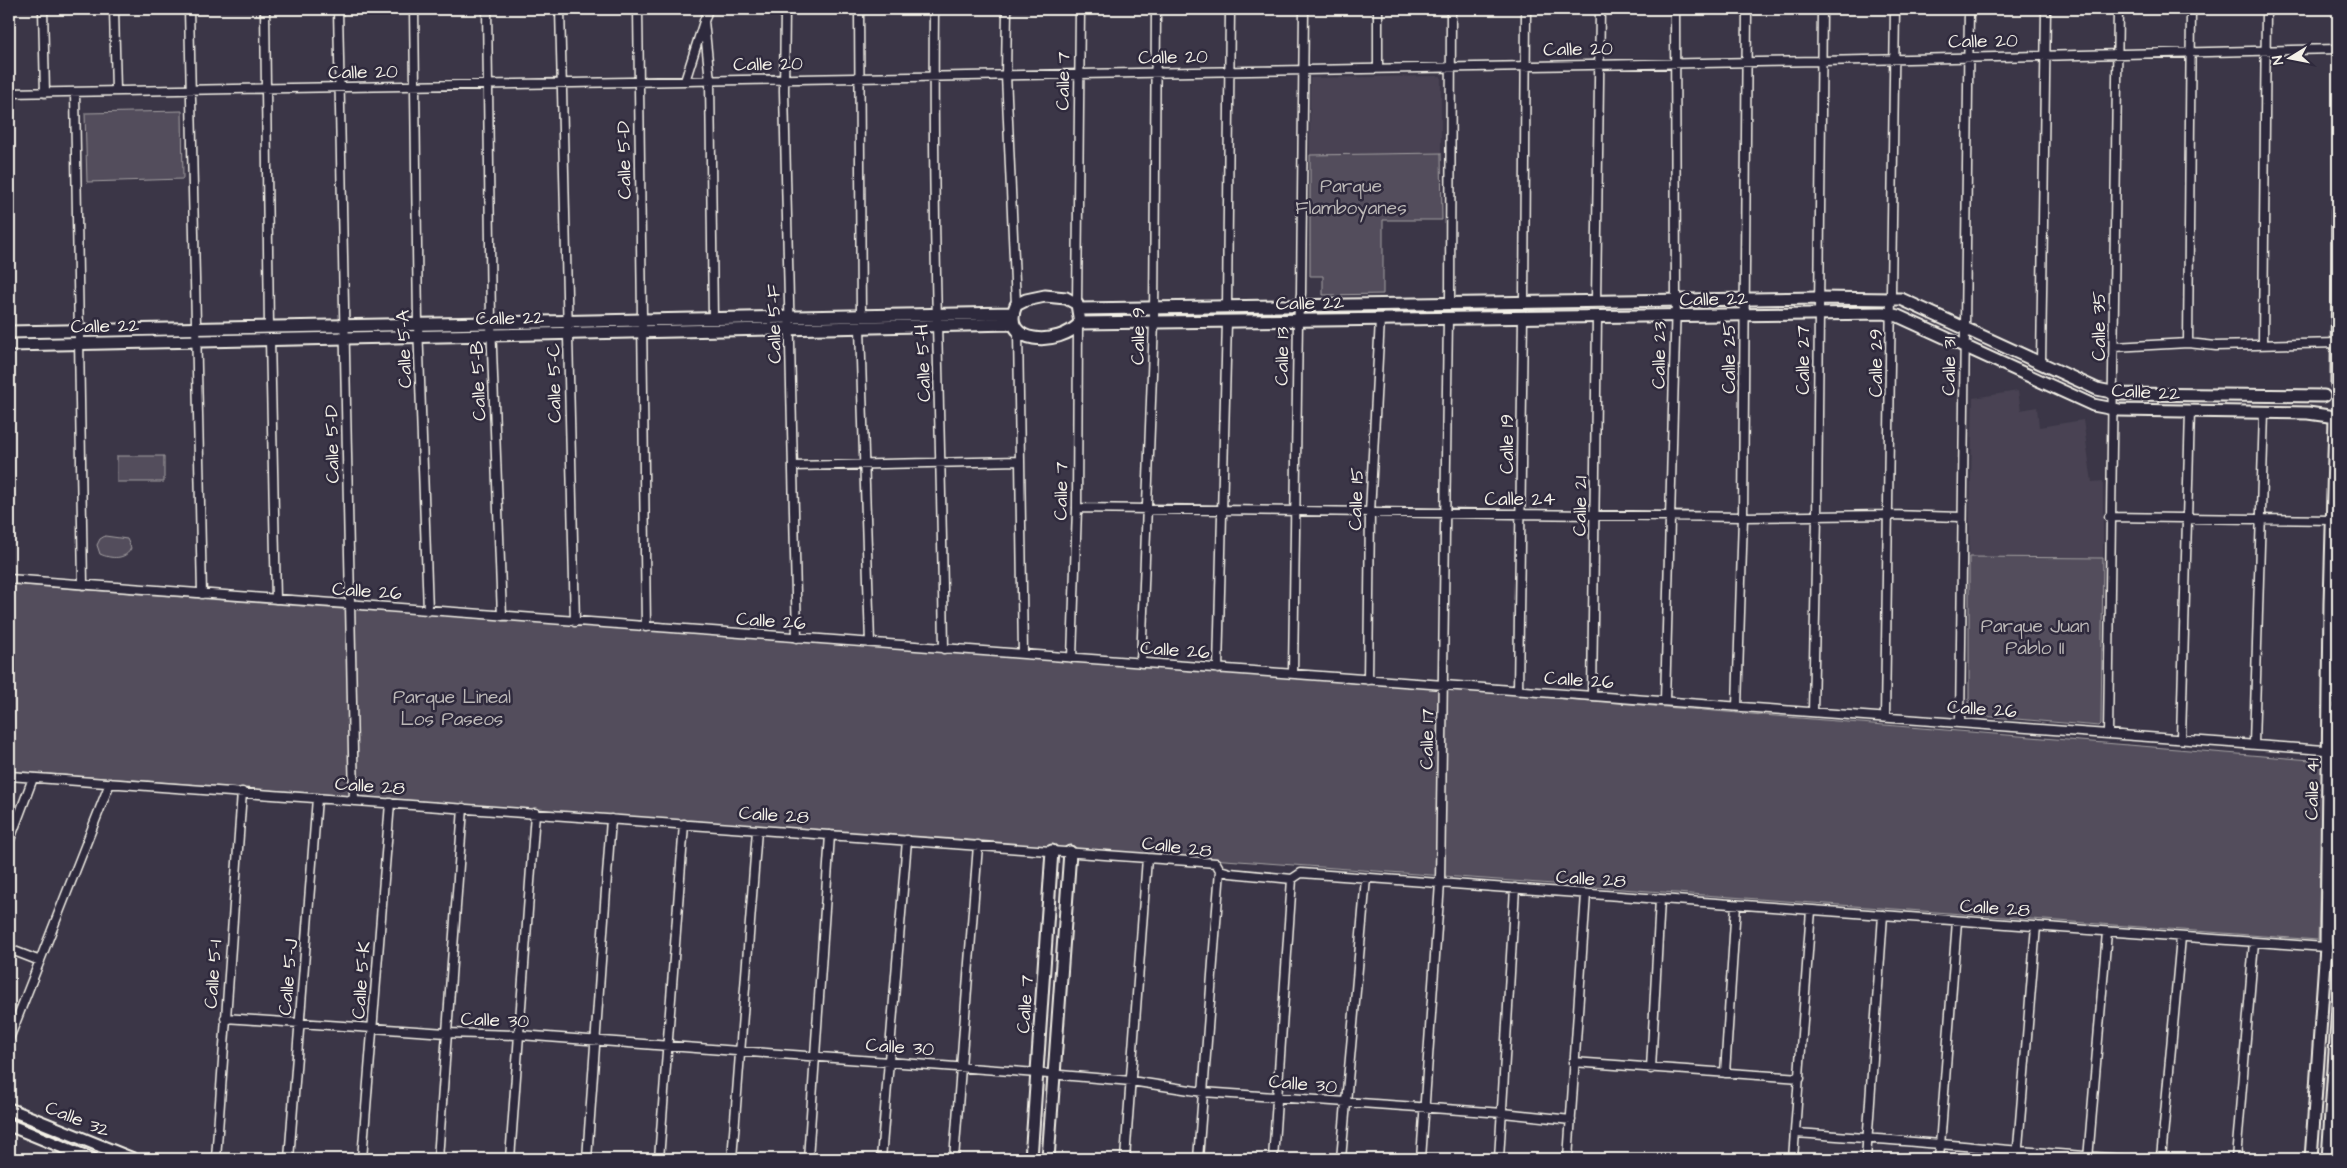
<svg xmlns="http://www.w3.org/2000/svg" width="2347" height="1168" font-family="'Architects Daughter',sans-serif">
<rect width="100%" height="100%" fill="#3b3647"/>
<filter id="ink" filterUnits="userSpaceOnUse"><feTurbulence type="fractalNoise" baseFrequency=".02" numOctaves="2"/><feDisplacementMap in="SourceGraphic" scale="10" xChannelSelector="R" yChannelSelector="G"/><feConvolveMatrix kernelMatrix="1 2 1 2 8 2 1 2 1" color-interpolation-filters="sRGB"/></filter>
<g filter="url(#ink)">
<path fill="#484352" d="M1441 76V153L1310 155V78Z
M2018 391 2021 410 2037 407 2039 427 2083 420 2092 482 2103 481V558L1969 557 1973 398Z"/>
<path fill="#534e5c" stroke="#a4a0a2" d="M182 111 183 179 87 182 85 113Z
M1441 153 1442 220H1383V294L1323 295V276H1310V155Z
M117 456H164V482H117Z
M105 536 127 539 131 548C126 560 111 559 100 554L97 545 100 539Z
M1969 557 2103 558 2101 724 2099 726 1969 715Z
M9 584 341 609 444 612 1446 689 2323 761 2318 940 9 771Z"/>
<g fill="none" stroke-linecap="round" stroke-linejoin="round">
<g stroke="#f4f1e8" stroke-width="11">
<path id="street" d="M43 9 45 93
M114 9 116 91
M189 9 202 594
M265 9 269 327
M338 9 354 801
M414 9 418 324 428 611
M487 9 491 323 502 616
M560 9 575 622
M638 9 646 627
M785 9 784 91 797 638
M859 9 861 316
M934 9C932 222 941 435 944 649
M1007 9 1006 75 1016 305
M1378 9V68
M704 21 710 81 713 319
M685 81 708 9
M75 92 83 585
M9 93 1821 61 2338 49
M1596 301 1600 9
M1524 302 1526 9
M1450 303 1451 9
M1077 304 1080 9
M1227 307 1230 9
M860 328 870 643
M1018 332 1023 654
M270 340 276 599
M2188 343 2191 9
M2263 343 2266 9
M2114 347 2188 343 2216 346 2337 343
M2041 364 2046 9
M793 466 1019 461
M1077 508 1743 517 1890 515 1962 517
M2109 517 2332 520
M9 579 2338 751
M1072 658 1077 508 1078 325
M1141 663 1154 322 1156 9
M1218 669 1227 321
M1293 674 1298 320 1301 293 1304 9
M1368 680 1370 513 1380 319
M1518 691 1523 317
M1592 696 1597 317
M1665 701 1676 300 1675 9
M1737 707 1743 517 1747 9
M1813 712 1817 516 1822 9
M1885 717 1895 9
M1960 723 1969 9
M2108 734 2118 9
M2181 739 2190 411
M2254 744 2264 412
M9 776 1147 858 1216 863 1220 870 1230 873 1292 879 1301 873 2338 948
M9 842 33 778
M9 949 40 961
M225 1018 446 1033 520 1035 1037 1073 1131 1081 1203 1092 1503 1113 1571 1120
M9 1039 110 783
M1573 1062 1800 1078
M1651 1069 1660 899
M1725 1073 1736 905
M1795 1133C1904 1140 2013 1151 2122 1159
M216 1159 242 792
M289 1159 317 798
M362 1159 390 803
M438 1159 463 808
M510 1159 535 813
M587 1159 611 819
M659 1159 684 824
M732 1159 757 830
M808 1159 830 835
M881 1159 907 840
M954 1159 978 845
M1125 1159 1147 858
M1198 1159 1220 870
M1273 1159 1292 879
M1341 1159 1366 878
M1421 1159 1440 883 1448 318
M1499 1159 1515 888
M1568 1159 1586 894
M1793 1159 1811 910
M1866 1159 1883 915
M1939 1159 1957 921
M2017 1159 2036 926
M2088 1159 2107 932
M2161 1159 2181 937
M2236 1159 2254 942"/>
</g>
<g stroke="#f4f1e8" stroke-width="15">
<path id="secondary" d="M1045 296 1066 298 1077 304 1080 323C1059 347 999 345 1016 305L1026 300Z
M1079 309 1818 298 1892 299H1901L2097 389 2121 394 2324 396
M1080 323 1883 313 1898 316 2093 405 2119 410 2308 413 2329 416
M9 332 1012 313
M9 345 1013 324
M2337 385 2338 210
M9 1109 133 1159
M9 1125 92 1159
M1031 1159 1052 851
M1048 1159 1070 852
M2311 1159 2326 947 2330 604 2335 419
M2328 1159 2338 1007"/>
</g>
<use href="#street" stroke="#2f2a3d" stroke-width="8"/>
<use href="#secondary" stroke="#2f2a3d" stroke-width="11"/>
</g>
</g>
<g text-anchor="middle" stroke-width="5" stroke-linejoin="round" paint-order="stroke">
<g font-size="19" fill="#f4f1e8" stroke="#2f2a3d">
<text transform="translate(1983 40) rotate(-1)" y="7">Calle 20</text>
<text transform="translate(1578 48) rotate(-1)" y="7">Calle 20</text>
<text transform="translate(1173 56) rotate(-1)" y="7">Calle 20</text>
<text transform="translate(768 63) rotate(-1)" y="7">Calle 20</text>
<text transform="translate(363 71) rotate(-1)" y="7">Calle 20</text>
<text transform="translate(1062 81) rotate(-89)" y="7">Calle 7</text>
<text transform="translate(623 160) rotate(-91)" y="7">Calle 5-D</text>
<text transform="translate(1714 298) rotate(-1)" y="7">Calle 22</text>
<text transform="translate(1310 302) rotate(-1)" y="7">Calle 22</text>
<text transform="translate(510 317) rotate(-1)" y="7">Calle 22</text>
<text transform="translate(773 324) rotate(-91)" y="7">Calle 5-F</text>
<text transform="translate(105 325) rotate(-1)" y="7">Calle 22</text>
<text transform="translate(2098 326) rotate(-90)" y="7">Calle 35</text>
<text transform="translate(1137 336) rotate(-89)" y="7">Calle 9</text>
<text transform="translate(403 349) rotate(-92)" y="7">Calle 5-A</text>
<text transform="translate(1658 355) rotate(-89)" y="7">Calle 23</text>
<text transform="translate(1281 356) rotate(-89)" y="7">Calle 13</text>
<text transform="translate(1728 358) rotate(-90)" y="7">Calle 25</text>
<text transform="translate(1802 360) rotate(-90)" y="7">Calle 27</text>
<text transform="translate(922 363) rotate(-92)" y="7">Calle 5-H</text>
<text transform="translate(1875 363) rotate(-90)" y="7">Calle 29</text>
<text transform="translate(1948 366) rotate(-89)" y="7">Calle 31</text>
<text transform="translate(477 381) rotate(-92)" y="7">Calle 5-B</text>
<text transform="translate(553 383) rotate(-91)" y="7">Calle 5-C</text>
<text transform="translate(2146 391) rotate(3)" y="7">Calle 22</text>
<text transform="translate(331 444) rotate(-91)" y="7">Calle 5-D</text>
<text transform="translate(1506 444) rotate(-90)" y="7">Calle 19</text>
<text transform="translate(1060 491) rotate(-89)" y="7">Calle 7</text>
<text x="1520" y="505">Calle 24</text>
<text transform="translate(1355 499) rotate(-88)" y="7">Calle 15</text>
<text transform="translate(1579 506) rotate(-89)" y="7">Calle 21</text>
<text transform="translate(367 590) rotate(4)" y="7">Calle 26</text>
<text transform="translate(771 620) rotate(4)" y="7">Calle 26</text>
<text transform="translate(1175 649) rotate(4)" y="7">Calle 26</text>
<text transform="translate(1579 679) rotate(4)" y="7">Calle 26</text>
<text transform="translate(1982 708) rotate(4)" y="7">Calle 26</text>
<text transform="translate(1426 739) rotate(-89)" y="7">Calle 17</text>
<text transform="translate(370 785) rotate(4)" y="7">Calle 28</text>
<text transform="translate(2311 789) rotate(-89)" y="7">Calle 41</text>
<text transform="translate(774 814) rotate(4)" y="7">Calle 28</text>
<text transform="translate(1177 846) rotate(7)" y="7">Calle 28</text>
<text transform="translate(1591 878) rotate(4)" y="7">Calle 28</text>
<text transform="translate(1995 907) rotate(4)" y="7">Calle 28</text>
<text transform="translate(212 974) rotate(-86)" y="7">Calle 5-I</text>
<text transform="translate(287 977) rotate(-85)" y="7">Calle 5-J</text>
<text transform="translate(360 980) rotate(-86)" y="7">Calle 5-K</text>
<text transform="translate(1024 1004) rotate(-86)" y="7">Calle 7</text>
<text transform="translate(495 1019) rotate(2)" y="7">Calle 30</text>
<text transform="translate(900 1046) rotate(4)" y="7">Calle 30</text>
<text transform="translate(1303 1083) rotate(5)" y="7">Calle 30</text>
<text transform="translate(78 1118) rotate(22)" y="7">Calle 32</text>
</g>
<g font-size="19" fill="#bcb8b7" stroke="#2f2a3d">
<text x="1351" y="192">Parque<tspan x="1351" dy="22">Flamboyanes</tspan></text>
<text x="2035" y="632">Parque Juan<tspan x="2035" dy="22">Pablo II</tspan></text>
<text x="452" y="703">Parque Lineal<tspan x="452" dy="22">Los Paseos</tspan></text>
</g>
</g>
<rect width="2347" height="1168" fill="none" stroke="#2f2a3d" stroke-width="30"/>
<rect x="15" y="15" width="2317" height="1138" fill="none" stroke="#f4f1e8" stroke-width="2" filter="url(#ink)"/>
<g transform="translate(2290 58) rotate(260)" stroke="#2f2a3d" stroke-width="4" paint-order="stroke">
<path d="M0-4L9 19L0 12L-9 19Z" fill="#f4f1e8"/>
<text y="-8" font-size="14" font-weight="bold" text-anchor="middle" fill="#f4f1e8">N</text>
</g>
</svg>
